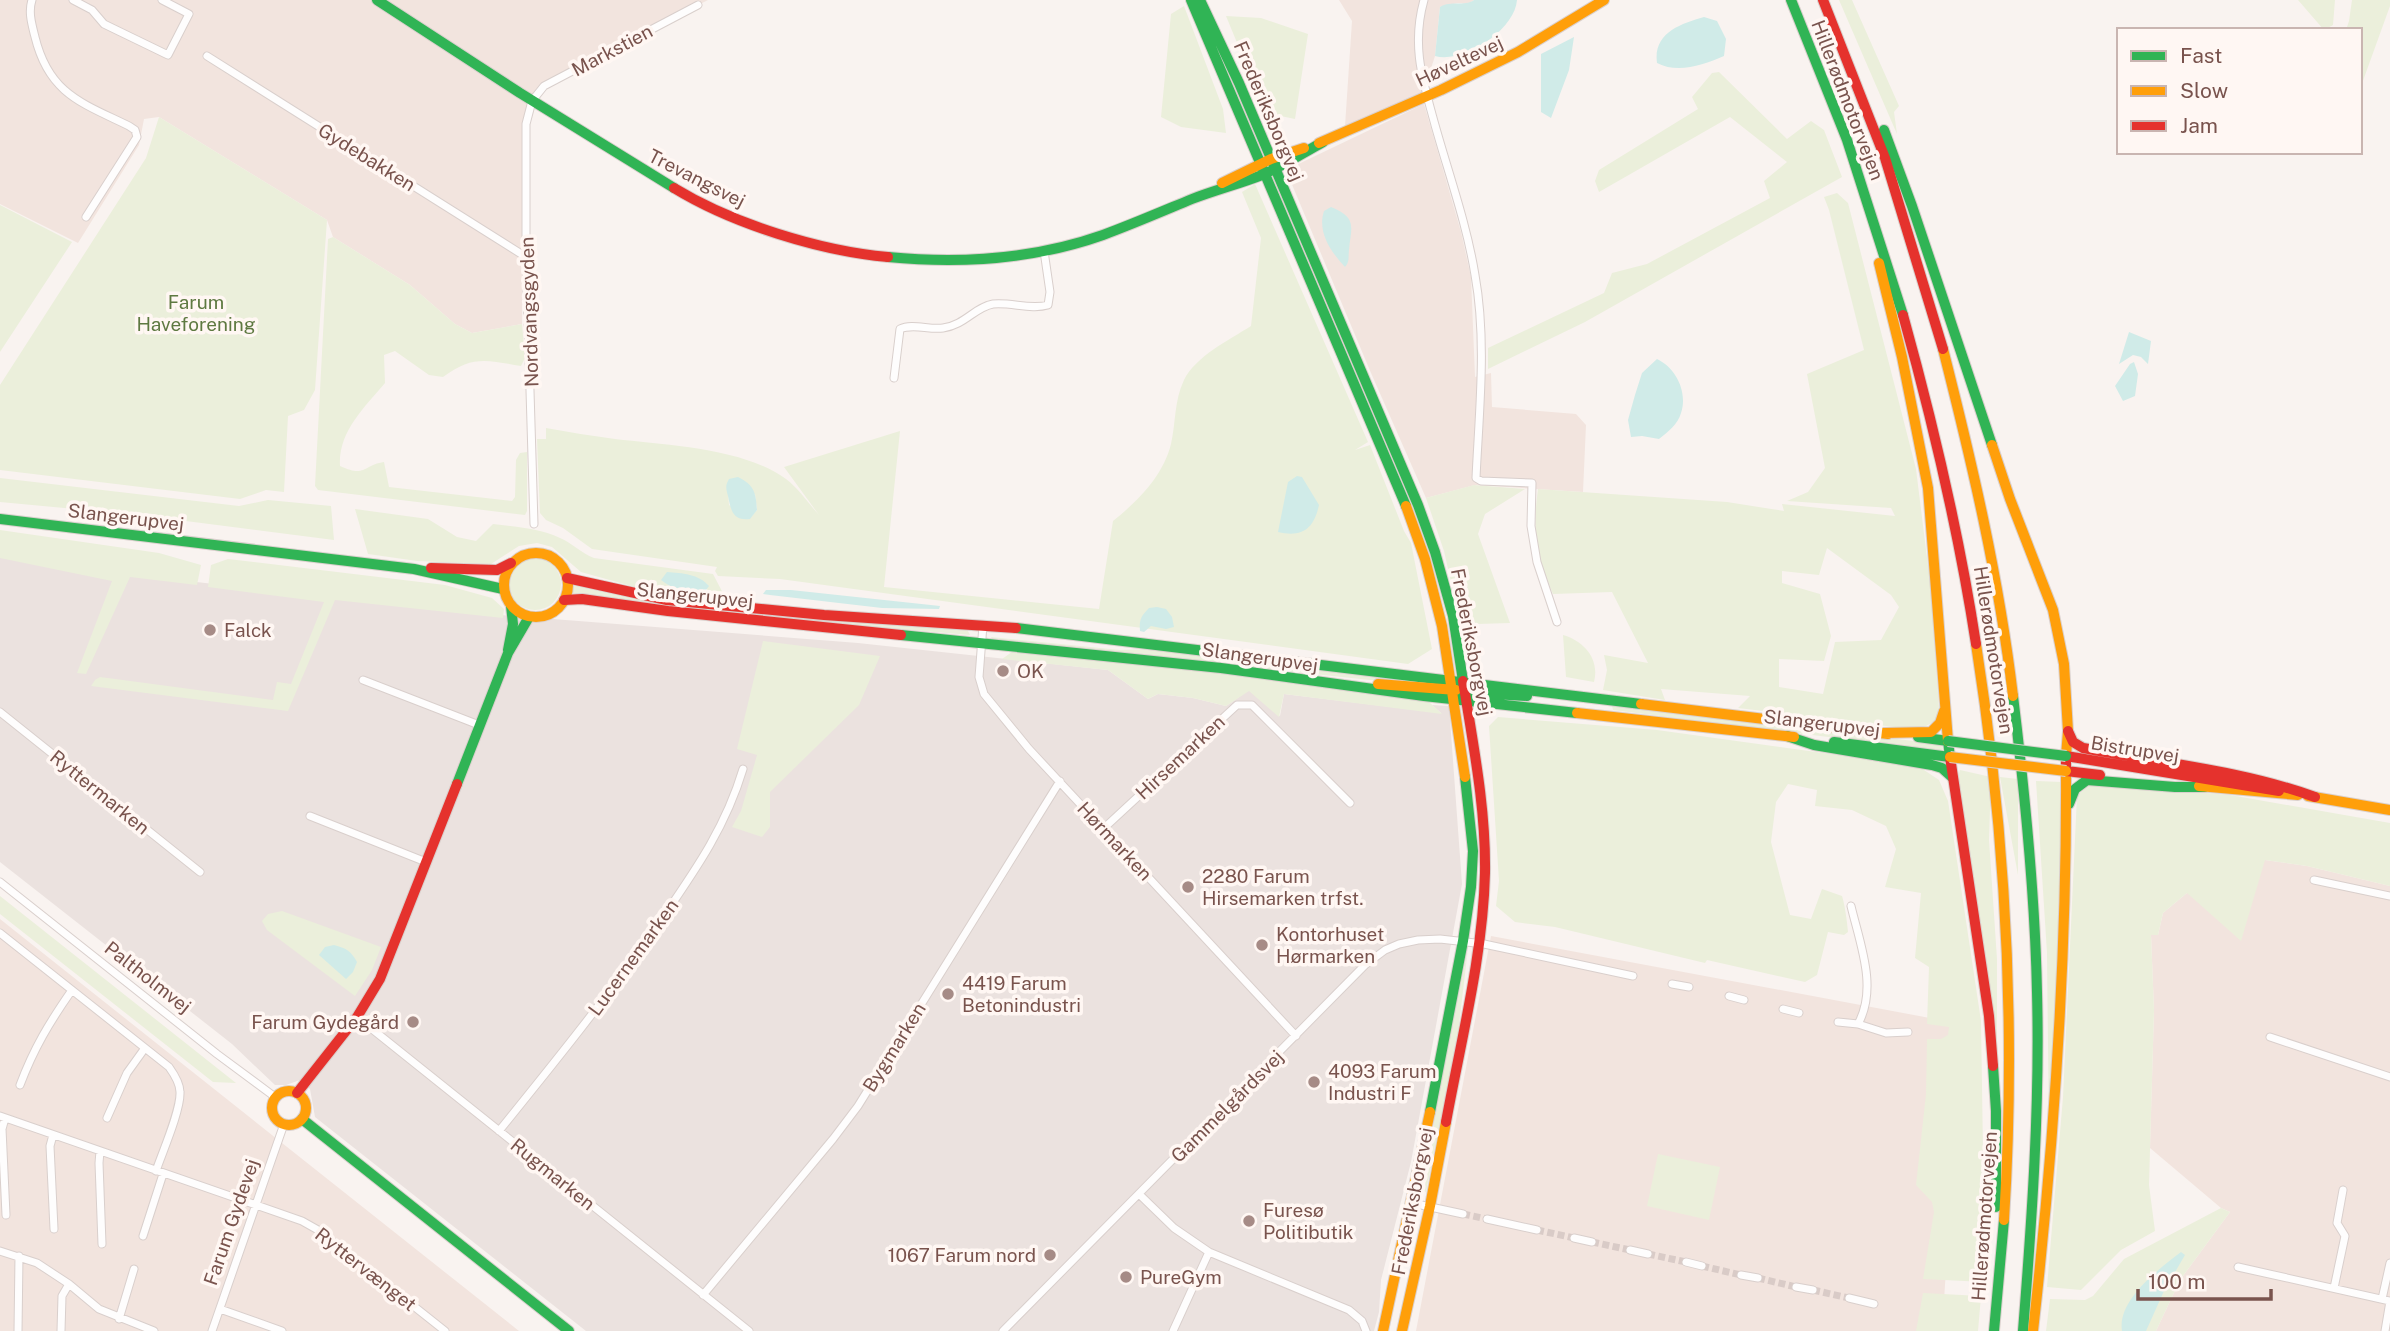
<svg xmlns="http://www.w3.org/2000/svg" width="2390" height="1331" font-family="'Public Sans',sans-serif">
<rect width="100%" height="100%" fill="#f9f3f0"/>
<path fill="#f2e4de" d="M0 0H708L537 88 524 124 522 324 472 333 455 324 410 285 333 237 327 220 159 117 144 119 139 145 78 243 0 204Z
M1339 0H1474L1468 4 1458 3 1440 7 1435 56 1422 96 1345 126 1352 21Z
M1424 104 1461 232 1471 277 1475 377 1491 373 1492 407 1576 414 1586 425 1583 492 1475 485 1426 498 1371 373 1288 175 1290 168Z
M2265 860 2307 866 2390 886V1331H2156L2180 1280 2230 1212 2221 1208 2150 1148 2154 1010 2151 935H2158L2163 913 2187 893Z
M0 919 519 1331H0Z
M1491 936 1962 1024 1942 1331H1416Z"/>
<path fill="#ebe2df" d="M0 551 117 573 451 611 858 643 1108 670 1148 699 1158 694 1193 698 1226 706 1249 690 1280 716 1284 694 1441 713 1432 705 1449 706 1462 884 1411 1162 1381 1280 1379 1312 1374 1331H586L315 1117 310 1089 300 1080 286 1085H275L232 1044 0 862Z"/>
<path fill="#ebefdb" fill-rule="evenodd" d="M1839 0H1852L1899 106 1894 112 1897 134Z
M2298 0H2335L2333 25 2324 30Z
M2352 0H2390V6L2360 89V30H2346L2349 21Z
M1184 6 1223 109 1226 133 1181 127 1161 117 1171 14Z
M1226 16 1261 18 1308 34 1295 119 1266 113Z
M1719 72 1787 139 1811 121 1824 130 1842 177 1585 322 1488 369V348L1604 293 1612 273 1647 264 1770 198 1764 181 1787 162 1730 117 1599 192 1595 181 1599 170 1698 109 1692 97 1712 73Z
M159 117 327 220 315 390 304 410 288 416 284 492 266 490 240 499 0 470V385L146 158Z
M1255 184 1368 442 1355 450 1370 445 1404 531 1411 543 1432 649 1408 664 780 579 718 576 715 571 717 567 592 549 563 528 546 520 540 513 537 439H546V428C569 432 592 436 615 439 666 445 744 448 786 479 799 489 809 504 819 515L784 467 900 431 884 587 1099 609 1113 521C1138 501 1163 476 1171 444 1176 422 1174 401 1184 380 1196 356 1229 340 1251 326L1261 238 1242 192ZM728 493 755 494 757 510 750 518 729 505Z
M1837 193 1848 203 1916 469 1930 582 1939 707 1935 721 1919 730 1738 708 1750 696 1661 689 1665 700 1603 690 1607 670 1604 655 1648 663 1612 592 1553 594C1536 553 1532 534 1538 489L1727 502 1784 511 1782 504 1895 516 1891 508 1787 501 1808 492 1825 468 1807 374 1864 350 1829 210 1824 197ZM1827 548 1891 595 1899 607 1881 640 1835 642 1823 694 1779 687V659L1824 661 1831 636 1820 594 1782 583V571L1819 575Z
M0 205 72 242 0 352Z
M333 237 410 285 455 324 472 333 522 324 525 358 521 366C487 360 472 355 443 377L429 375 395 351 384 355 385 383C364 408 338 432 340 466 366 478 363 465 384 462L389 487 512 501 515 497 516 460 520 453 527 452V511L525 515 318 490 315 486 328 239Z
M0 478 239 506 268 500 331 506 334 540 139 515 0 502Z
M1474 485 1525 489 1485 514 1478 534 1510 623 1477 624 1479 671 1468 656 1444 551 1426 498Z
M355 509 428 519 457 537 476 541 493 524C516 527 539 528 560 538 572 543 581 553 594 558L713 574 726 599 667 596 581 572 552 547 537 543 519 546 491 564 417 561 368 554Z
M0 530 159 553 201 565 197 585 130 577 86 674 77 673 112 581 0 558Z
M509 584a26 26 0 1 1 52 0a26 26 0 1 1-52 0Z
M228 559 445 585 492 598 504 609 503 618 335 600 288 711 91 686 95 680 100 677 273 700 277 682 291 684 324 602 208 587 211 565Z
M573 584C701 618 836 621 967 629L970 635 770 618 572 593Z
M1563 635C1584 641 1600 659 1594 682L1566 677Z
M991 637 1120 650 1158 649 1243 662 1421 681 1405 683 1370 680 992 639Z
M763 641 880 656 859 705 770 792V827L762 837 732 827 741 811 757 755 737 749Z
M1012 652 1185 669 1429 702 1442 714 1284 694 1279 717 1249 691 1226 706 1193 698 1158 694 1148 699 1108 670 1002 659Z
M1612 706 1940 744 1943 749 1941 751 1613 710Z
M1498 717 1657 730 1918 766 1939 780 1948 801 1981 1021 1985 1282 1923 1279 1934 1212 1932 1202 1916 1185 1926 1094 1927 1039H1941L1948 1035 1949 1027 1927 1024 1929 967 1915 958 1921 893 1885 887 1896 849 1886 826 1852 810 1815 806 1817 790 1788 784 1776 802 1771 842 1790 915 1811 919 1822 889 1842 896C1845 905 1847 922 1848 932L1844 935 1828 932 1817 975 1805 982 1707 960 1705 963 1555 927 1515 922 1496 906 1499 881 1489 726Z
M1960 770 1991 777 1989 840 1997 959V1056L1957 781Z
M2000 777 2018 779V875Z
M2036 781 2062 782 2057 964 2049 1134 2047 953Z
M2091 783 2230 795 2390 823V886L2307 866 2265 860 2241 941 2187 893 2163 913 2158 935H2151L2154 1010 2149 1185 2155 1231 2121 1250 2081 1290 2047 1287 2063 1097 2077 796Z
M0 896 236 1083 213 1082 0 914Z
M282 911 381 947 372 970 355 996 267 930 262 921 268 914Z
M1468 949 1458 1033 1426 1192 1424 1191 1431 1153 1435 1111Z
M1658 1154 1720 1167 1709 1220 1647 1206Z
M2221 1208 2230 1212 2180 1280 2156 1331H2046L2050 1299 2085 1300 2093 1296 2124 1259Z
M1923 1293 1981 1296 1978 1331H1916Z"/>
<path fill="#d0ebe8" d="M1474 0H1517C1515 30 1463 64 1435 56L1440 7C1451 0 1464 7 1474 0Z
M1704 17 1717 21 1726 39 1724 56C1703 65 1678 74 1657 63 1653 33 1680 24 1704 17Z
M1574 37 1569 70 1551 118 1541 112V54Z
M1331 207C1358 218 1351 227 1349 250 1348 258 1350 261 1345 267 1331 252 1317 232 1324 211Z
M2129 332 2151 341 2148 364 2141 357 2133 355 2119 364Z
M1657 359C1676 368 1688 392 1681 413 1678 424 1668 432 1659 439L1642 436 1631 437 1628 420 1635 395 1642 373Z
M2134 362 2138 374 2135 396 2123 401 2115 386 2130 364Z
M1297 476 1302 477 1319 505C1314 528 1303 538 1278 532L1288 482Z
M738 477C754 485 756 492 757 510L750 519C733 521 731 511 728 496 726 488 725 486 729 479Z
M667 572C682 573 699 574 709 586L706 590C691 591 674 591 661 580Z
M766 590H791L940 606 939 609 882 608 770 595 763 594Z
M1157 607 1166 609 1172 617 1174 627 1166 629 1151 626 1144 632 1140 631C1139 620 1141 616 1149 608Z
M334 945C346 948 351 951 357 962L353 972 346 979 319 955 325 947Z
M2181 1252 2185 1255 2164 1291 2146 1331H2122C2117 1300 2159 1269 2181 1252Z"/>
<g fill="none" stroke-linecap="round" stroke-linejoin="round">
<path stroke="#d9cbc7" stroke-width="7" stroke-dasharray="7 3.5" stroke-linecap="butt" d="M1463 1214 1487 1219
M1537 1230 1574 1238
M1592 1242 1630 1250
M1648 1254 1686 1262
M1702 1266 1741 1275
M1758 1278 1796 1287
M1813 1290 1849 1298"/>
<g stroke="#d9cfcc" stroke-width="9">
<path id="street" d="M32 0C28 12 32 25 35 37 49 94 82 103 129 126L135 130 137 137 86 217
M73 0 92 10 104 24 168 55 189 14 162 0
M1424 0C1411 46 1423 81 1435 125 1449 175 1467 225 1475 275 1487 341 1479 412 1476 478L1481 481 1532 483 1531 526 1537 562 1557 622
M207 56 526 257
M894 378 900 329C912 323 929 330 943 328 965 325 975 307 993 304 1011 302 1031 310 1048 305L1050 292 1044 251
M534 524 526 257V124L532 101 544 86 698 5
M983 625 979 677 984 694 1029 749 1296 1036
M363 680 479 725
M0 712 200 872
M310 816 426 862
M1103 829 1237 705H1252L1350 803
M2314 880 2390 896
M0 882 217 1054 275 1097
M1851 906C1860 944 1878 988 1858 1024
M0 933 169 1067C174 1074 180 1083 180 1092 181 1110 162 1153 156 1171
M1672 984 1689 987
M1729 996 1744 1000
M1783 1009 1799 1013
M357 1017 749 1331
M1838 1022 1858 1024 1886 1033 1908 1032
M2270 1037 2390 1077
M20 1085C34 1048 49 1023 72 990
M0 1116 302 1221 318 1230 445 1331
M5 1118 2 1129 6 1215
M107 1118 127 1073 145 1048
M499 1131C554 1063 609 995 659 923 694 872 725 829 743 769
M53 1135 50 1146 54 1229
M100 1151 99 1163 102 1244
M1139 1194 1174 1228 1209 1252 1349 1310 1362 1321 1366 1331
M1412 1203 1463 1214
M1487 1219 1537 1230
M143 1236 163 1174
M1574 1238 1592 1242
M1630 1250 1648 1254
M0 1251 37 1263 69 1284 99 1309 154 1331
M1686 1262 1702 1266
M2238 1267 2390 1301 2385 1331
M1741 1275 1758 1278
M1796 1287 1813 1290
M2334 1288 2345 1236 2337 1223 2343 1190
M703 1295 833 1139 858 1106 1060 781
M1849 1298 1874 1304
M2382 1299 2390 1263
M220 1309 282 1331
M119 1319 134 1269
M18 1331 19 1256
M61 1331 62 1296 69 1284
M212 1331 284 1124
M1003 1331 1365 965 1385 950 1399 944 1418 940 1440 939 1484 944 1633 976
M1173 1331 1209 1252"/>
</g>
<g stroke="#dad0cd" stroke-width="12">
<path id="fast" d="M377 0 520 93 674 188
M1191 0 1406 506
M1200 0 1239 83 1418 505 1435 552 1453 616 1463 681
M1791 0 1847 140 1903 315
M1884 130 1912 206 1992 445
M888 257C960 264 1035 259 1103 235 1133 224 1163 211 1192 199 1215 190 1239 184 1262 175 1283 166 1303 153 1323 142
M0 519 414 569 503 589
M1016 628 1641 704
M901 635 1221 668 1424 696 1577 713
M508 650 513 624 511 606
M1460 692 1527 696
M2013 696C2025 794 2035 893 2037 992 2040 1105 2032 1218 2023 1331
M1787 736 1814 745 1932 765 1942 768 1952 777
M1834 742 1950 757 1948 741 1918 737
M457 784 508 653 529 617
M2069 804 2075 789 2087 780 2175 787H2205
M1993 1066 1996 1111V1207
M1430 1112 1463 941 1471 887 1473 851 1465 777
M302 1119 569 1331
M1994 1331 2004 1220"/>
</g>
<g stroke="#dad0cd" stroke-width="12">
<path id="slow" d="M1319 143 1441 90 1518 52 1604 0
M1222 183 1271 159 1304 148
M1879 263 1902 357 1928 488 1948 741
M1943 349C1972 463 1999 578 2013 696
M1992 445 2010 499 2053 610 2064 664 2068 731 2066 756
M1406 506 1425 559 1442 626 1465 777
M504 585a32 32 0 1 1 64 0a32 32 0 1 1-64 0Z
M1976 644C2006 835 2016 1028 2004 1220
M1378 684 1456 690
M1641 704 1888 734
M1577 713 1794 737
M1882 733 1931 732 1940 723 1944 711
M2199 786 2298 795
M2308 796 2390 810
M272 1108a17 17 0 1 1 34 0a17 17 0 1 1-34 0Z
M1383 1331 1430 1112
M1402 1331 1430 1206 1446 1122
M2033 1331C2054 1145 2067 959 2066 771"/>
</g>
<g stroke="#dad0cd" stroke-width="12">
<path id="jam" d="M1823 0 1885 158 1943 349
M674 188C733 224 820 251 888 257
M1903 315C1933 423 1959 533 1976 644
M431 568 497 570 511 563
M567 578 667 600 824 615 1016 628
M564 600 582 599 668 611 901 635
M2068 731 2073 742 2083 748C2161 763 2240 770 2315 797
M1950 757 1989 1016 1993 1066
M2100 775 2066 771V756L2279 791
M297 1093 357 1017 380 979 457 784
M1446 1122C1461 1040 1483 956 1485 873 1486 808 1473 744 1463 681"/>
</g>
<use href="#street" stroke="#fefdfd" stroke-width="7"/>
<use href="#fast" stroke="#30b455" stroke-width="10"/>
<use href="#slow" stroke="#ff9f0a" stroke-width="10"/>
<use href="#jam" stroke="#e5322d" stroke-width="10"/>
<g stroke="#dad0cd" stroke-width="12" stroke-linecap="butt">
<path id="fast-bridge" d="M1948 741 2066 756"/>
</g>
<g stroke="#dad0cd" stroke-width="12" stroke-linecap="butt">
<path id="slow-bridge" d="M1950 757 2066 771"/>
</g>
<use href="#fast-bridge" stroke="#30b455" stroke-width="10"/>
<use href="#slow-bridge" stroke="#ff9f0a" stroke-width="10"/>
</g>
<g fill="#a68b86" stroke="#fff7f3" stroke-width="2.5">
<circle cx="210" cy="630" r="7"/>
<circle cx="1003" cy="671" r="7"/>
<circle cx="1188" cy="887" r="7"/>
<circle cx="1262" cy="945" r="7"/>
<circle cx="948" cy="994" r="7"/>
<circle cx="413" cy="1022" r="7"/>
<circle cx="1314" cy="1082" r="7"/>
<circle cx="1249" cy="1221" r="7"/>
<circle cx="1050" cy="1255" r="7"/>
<circle cx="1126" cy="1277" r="7"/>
</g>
<g text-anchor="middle" stroke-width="7" stroke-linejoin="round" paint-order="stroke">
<g font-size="19" fill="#79534d" stroke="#fff7f3">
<text transform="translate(612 50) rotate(-28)" y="7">Markstien</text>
<text transform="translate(1459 61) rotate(-25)" y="7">Høveltevej</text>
<text transform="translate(1848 100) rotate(69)" y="7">Hillerødmotorvejen</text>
<text transform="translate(1269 111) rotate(67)" y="7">Frederiksborgvej</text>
<text transform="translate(367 157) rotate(32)" y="7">Gydebakken</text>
<text transform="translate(697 178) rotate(27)" y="7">Trevangsvej</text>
<text transform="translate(529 312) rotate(-92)" y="7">Nordvangsgyden</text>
<text transform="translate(126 517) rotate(7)" y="7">Slangerupvej</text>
<text transform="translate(695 595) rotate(6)" y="7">Slangerupvej</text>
<text transform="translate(1472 642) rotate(79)" y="7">Frederiksborgvej</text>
<text transform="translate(1994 650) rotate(81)" y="7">Hillerødmotorvejen</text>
<text transform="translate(1260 657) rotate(8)" y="7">Slangerupvej</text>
<text transform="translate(1822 723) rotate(7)" y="7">Slangerupvej</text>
<text transform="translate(2135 749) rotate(9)" y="7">Bistrupvej</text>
<text transform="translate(1180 757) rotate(-43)" y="7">Hirsemarken</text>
<text transform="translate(100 792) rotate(39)" y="7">Ryttermarken</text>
<text transform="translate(1115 841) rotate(47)" y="7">Hørmarken</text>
<text transform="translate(633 957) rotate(-54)" y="7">Lucernemarken</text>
<text transform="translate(148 977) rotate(38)" y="7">Paltholmvej</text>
<text transform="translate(894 1047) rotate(-58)" y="7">Bygmarken</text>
<text transform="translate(1227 1106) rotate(-45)" y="7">Gammelgårdsvej</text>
<text transform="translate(553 1174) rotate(39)" y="7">Rugmarken</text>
<text transform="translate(1412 1201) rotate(-79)" y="7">Frederiksborgvej</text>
<text transform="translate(1984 1216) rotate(-86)" y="7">Hillerødmotorvejen</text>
<text transform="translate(231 1222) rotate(-71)" y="7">Farum Gydevej</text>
<text transform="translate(366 1269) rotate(38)" y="7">Ryttervænget</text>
</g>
<g font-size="19" fill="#5e7941" stroke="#fff7f3">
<text x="196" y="309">Farum<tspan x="196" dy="22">Haveforening</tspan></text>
</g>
<g font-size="19" fill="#79534d" stroke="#fff7f3" text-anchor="start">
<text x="224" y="637">Falck</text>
<text x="1017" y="678">OK</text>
<text x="1202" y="883">2280 Farum<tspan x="1202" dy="22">Hirsemarken trfst.</tspan></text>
<text x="1276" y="941">Kontorhuset<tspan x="1276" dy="22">Hørmarken</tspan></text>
<text x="962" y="990">4419 Farum<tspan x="962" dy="22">Betonindustri</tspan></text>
<text x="399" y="1029" text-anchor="end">Farum Gydegård</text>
<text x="1328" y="1078">4093 Farum<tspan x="1328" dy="22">Industri F</tspan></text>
<text x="1263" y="1217">Furesø<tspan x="1263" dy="22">Politibutik</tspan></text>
<text x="1036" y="1262" text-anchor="end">1067 Farum nord</text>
<text x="1140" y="1284">PureGym</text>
</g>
</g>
<rect x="2117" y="28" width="245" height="126" fill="#fff7f3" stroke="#c9b5b1" stroke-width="2"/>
<rect x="2131" y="51" width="35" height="10" fill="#30b455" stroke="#c9b5b1" stroke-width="2"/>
<text x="2180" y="63" font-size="21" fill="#79534d">Fast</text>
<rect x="2131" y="86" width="35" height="10" fill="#ff9f0a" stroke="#c9b5b1" stroke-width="2"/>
<text x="2180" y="98" font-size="21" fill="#79534d">Slow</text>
<rect x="2131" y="121" width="35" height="10" fill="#e5322d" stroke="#c9b5b1" stroke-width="2"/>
<text x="2180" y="133" font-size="21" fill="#79534d">Jam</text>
<path d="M2138 1289v10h133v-10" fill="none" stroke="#79534d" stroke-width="3.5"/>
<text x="2148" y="1289" font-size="21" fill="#79534d" stroke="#fff7f3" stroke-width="5" paint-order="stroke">100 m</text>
</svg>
